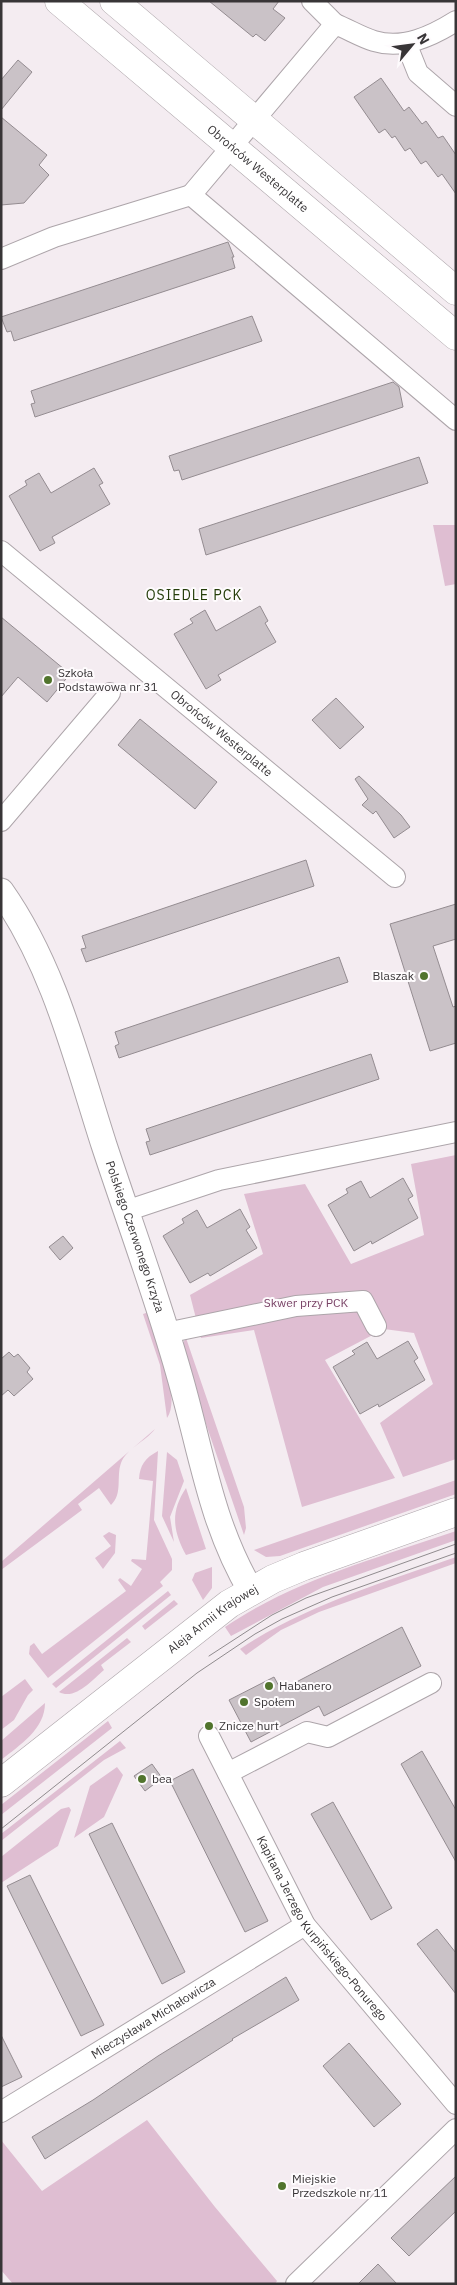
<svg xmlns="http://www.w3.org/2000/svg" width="457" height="2285" font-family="'IBM Plex Sans',sans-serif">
<rect width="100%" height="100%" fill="#f4ecf1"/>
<path fill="#dfbed2" d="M433 525H456V584L445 586Z
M456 1155V1459L403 1477 380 1423 433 1384 414 1333 384 1329 325 1360 395 1478 302 1507 254 1330 201 1338 190 1295 263 1254 244 1194 305 1184 351 1264 424 1235 411 1164Z
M149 1312C156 1336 182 1397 167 1418L160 1365 143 1314Z
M186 1338 244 1507 246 1528 244 1535 180 1348Z
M155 1429C146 1441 126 1449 121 1463 116 1477 123 1494 111 1505L99 1488 78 1504 82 1510 1 1570V1562Z
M158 1451 154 1520 172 1559V1570L160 1582 163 1586 48 1678 29 1654 30 1646 34 1643 42 1654 126 1591 118 1580 120 1578 131 1586 142 1569 131 1561 132 1559 146 1560 153 1481 139 1479C140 1465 145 1458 158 1451Z
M167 1452 177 1460 184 1481 170 1517 174 1542 162 1516Z
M456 1480V1494L280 1556 266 1557 254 1550Z
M186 1488 206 1549 186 1555C173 1531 170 1512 186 1488Z
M456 1531V1540L323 1587 231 1636 225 1627C294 1580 378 1558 456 1531Z
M109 1532 116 1535 115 1553 103 1569 95 1558 111 1546 103 1536Z
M456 1557V1563L319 1612 281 1630 246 1655 240 1649C306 1605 382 1583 456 1557Z
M212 1567V1588L203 1600 192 1580 195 1573Z
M168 1591 171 1595 56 1688 52 1684Z
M174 1600 178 1604 145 1630 142 1626Z
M127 1638 131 1642 101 1665 104 1670C93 1679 75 1701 59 1692Z
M25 1679 33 1690 28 1695 14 1720 1 1730V1697Z
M45 1703C45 1729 20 1745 1 1760V1741Z
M108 1721 112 1728 1 1815V1805Z
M120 1741 126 1748 104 1760 1 1841V1834Z
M117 1767 123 1775 104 1817 74 1838 90 1786Z
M69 1807 71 1810 58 1846 1 1883V1857L61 1809Z
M147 2120 215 2207 277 2281 275 2284H13L1 2270V2140L42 2191Z"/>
<path fill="#cac2c7" stroke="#948c91" d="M209 1H279L273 9 285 18 265 41 256 34 253 37Z
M18 60 32 72 1 110V80Z
M381 78 404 111 409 107 422 124 426 121 438 138 443 136 456 155V194L442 174 438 177 426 161 421 164 410 148 405 151 395 136 392 138 385 129 379 133 354 97Z
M1 117 47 155 39 165 49 175 24 203 1 205Z
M228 242 234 257H232L235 268 14 341 11 331 7 332 1 317Z
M252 316 262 341 35 417 31 404 35 403 31 391Z
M393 382 399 387 403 407 182 480 179 470 174 471 169 456Z
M419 457 428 483 206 555 199 529Z
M94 468 103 483 99 485 110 504 52 537 55 543 40 551 9 496 27 485 25 481 39 473 51 493Z
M260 606 268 621 265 623 276 642 218 675 221 680 206 689 174 634 193 623 190 619 205 610 216 631Z
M1 617 70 674 47 702 18 677 1 697Z
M336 698 364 727 340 749 312 720Z
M140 719 217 782 195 809 118 745Z
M359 776 401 815 410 827 394 838 376 811 373 814 362 805 368 799 355 779Z
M306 860 314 886 86 962 81 949 86 948 82 936Z
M456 904V939L433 946 453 1007 456 1006V1043L430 1051 390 924Z
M339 957 348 982 119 1058 115 1046 119 1044 115 1032Z
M371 1054 379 1079 150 1155 146 1142 150 1141 146 1129Z
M403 1178 413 1196 408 1199 418 1218 372 1244 371 1241 354 1251 328 1205 348 1193 346 1189 361 1181 370 1198Z
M240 1209 250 1227 246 1230 257 1248 210 1276 208 1273 190 1283 163 1236 184 1223 182 1219 197 1210 207 1228Z
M63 1236 73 1248 60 1260 49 1247Z
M408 1341 418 1358 414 1361 425 1380 379 1407 378 1404 360 1414 333 1367 355 1354 352 1351 367 1342 377 1359Z
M9 1352 14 1357 18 1354 30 1368 27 1372 33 1379 14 1396 8 1390 1 1396V1359Z
M402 1627 421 1666 324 1716 319 1706 251 1742 229 1700 274 1677 281 1690Z
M422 1751 456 1810V1862L401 1764Z
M152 1764 162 1778 145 1791 134 1776Z
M193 1769 268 1921 245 1932 170 1781Z
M333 1802 392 1908 371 1920 311 1814Z
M112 1823 185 1972 162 1984 89 1834Z
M30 1875 104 2025 81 2036 7 1886Z
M437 1929 456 1953V1994L417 1944Z
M286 1977 299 2000 232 2039 233 2040 45 2159 32 2137 93 2100 158 2056Z
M1 2035 22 2077 1 2087Z
M349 2043 401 2104 374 2127 323 2066Z
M456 2176V2211L409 2256 391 2238Z
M378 2264 397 2284H358Z"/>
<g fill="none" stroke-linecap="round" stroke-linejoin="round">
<g stroke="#ada5aa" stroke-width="22">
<g id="minor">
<path d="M312 1 335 24"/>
<path d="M456 21C432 36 403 50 374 41 361 37 348 29 335 24L191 195 456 420"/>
<path d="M406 43 418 73 456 106"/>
<path d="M1 259 54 237 191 195"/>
<path id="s1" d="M1 551 395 877"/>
<path d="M1 821 110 693"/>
<path d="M126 1211 219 1180 456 1132"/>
<path d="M166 1333 296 1306 363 1301 376 1326"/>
<path id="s2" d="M209 1736 305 1925 456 2104"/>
<path d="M228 1773 307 1732 328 1737 431 1683"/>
<path id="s3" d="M1 2112 305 1925"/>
<path d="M296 2284 456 2129"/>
</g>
</g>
<g stroke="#ada5aa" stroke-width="27">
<g id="tertiary">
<path id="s4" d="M1 891C54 966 76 1058 104 1145 129 1221 157 1296 179 1374 201 1449 210 1522 251 1591"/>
</g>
</g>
<g stroke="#ada5aa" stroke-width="29">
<g id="secondary">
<path id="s5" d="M59 1 456 336"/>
<path d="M114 1 456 291"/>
<path id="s6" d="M1 1783 229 1604 273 1579 304 1566 456 1512"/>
</g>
</g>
<use href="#minor" stroke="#fff" stroke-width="20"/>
<use href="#tertiary" stroke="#fff" stroke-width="25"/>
<use href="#secondary" stroke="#fff" stroke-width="28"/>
<path stroke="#908b8e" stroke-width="1" d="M209 1656 272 1615 306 1598 456 1544
M1 1829 197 1673 255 1634 282 1619 332 1597 456 1553"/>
</g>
<g fill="#51742d" stroke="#fefbfd" stroke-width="2">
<circle cx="48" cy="680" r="5"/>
<circle cx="424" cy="976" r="5"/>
<circle cx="269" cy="1686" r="5"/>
<circle cx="244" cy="1702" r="5"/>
<circle cx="209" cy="1726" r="5"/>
<circle cx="142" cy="1779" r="5"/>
<circle cx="282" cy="2186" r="5"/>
</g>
<g text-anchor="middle" stroke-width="4" stroke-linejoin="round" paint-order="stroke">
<g font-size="12" fill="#383537" stroke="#fefbfd">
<text dy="4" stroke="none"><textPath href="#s5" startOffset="260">Obrońców Westerplatte</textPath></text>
<text dy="4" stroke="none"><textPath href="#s1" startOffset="286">Obrońców Westerplatte</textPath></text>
<text dy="4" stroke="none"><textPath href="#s4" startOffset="372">Polskiego Czerwonego Krzyża</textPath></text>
<text dy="4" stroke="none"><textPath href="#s6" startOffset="268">Aleja Armii Krajowej</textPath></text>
<text dy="4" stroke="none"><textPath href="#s2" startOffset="224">Kapitana Jerzego Kurpińskiego-Ponurego</textPath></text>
<text dy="4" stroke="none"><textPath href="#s3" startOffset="179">Mieczysława Michałowicza</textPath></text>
</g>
<g font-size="12" fill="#383537" stroke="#fefbfd" text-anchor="start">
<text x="58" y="677">Szkoła<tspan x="58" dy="14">Podstawowa nr 31</tspan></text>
<text x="414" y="980" text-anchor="end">Blaszak</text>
<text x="279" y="1690">Habanero</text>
<text x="254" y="1706">Społem</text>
<text x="219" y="1730">Znicze hurt</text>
<text x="152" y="1783">bea</text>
<text x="292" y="2183">Miejskie<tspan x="292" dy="14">Przedszkole nr 11</tspan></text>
</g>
<g font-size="12" fill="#794366" stroke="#fefbfd">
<text x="306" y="1307">Skwer przy PCK</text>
</g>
<g font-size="14" letter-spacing="1" fill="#253d0a" stroke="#fefbfd">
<text x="194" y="600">OSIEDLE PCK</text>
</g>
</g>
<rect width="457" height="2285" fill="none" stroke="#383537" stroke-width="5"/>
<g transform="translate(412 45) rotate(61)" stroke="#fefbfd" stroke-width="4" paint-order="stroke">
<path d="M0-4L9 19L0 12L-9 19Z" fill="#383537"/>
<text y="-8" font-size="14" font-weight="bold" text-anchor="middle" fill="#383537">N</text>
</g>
</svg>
